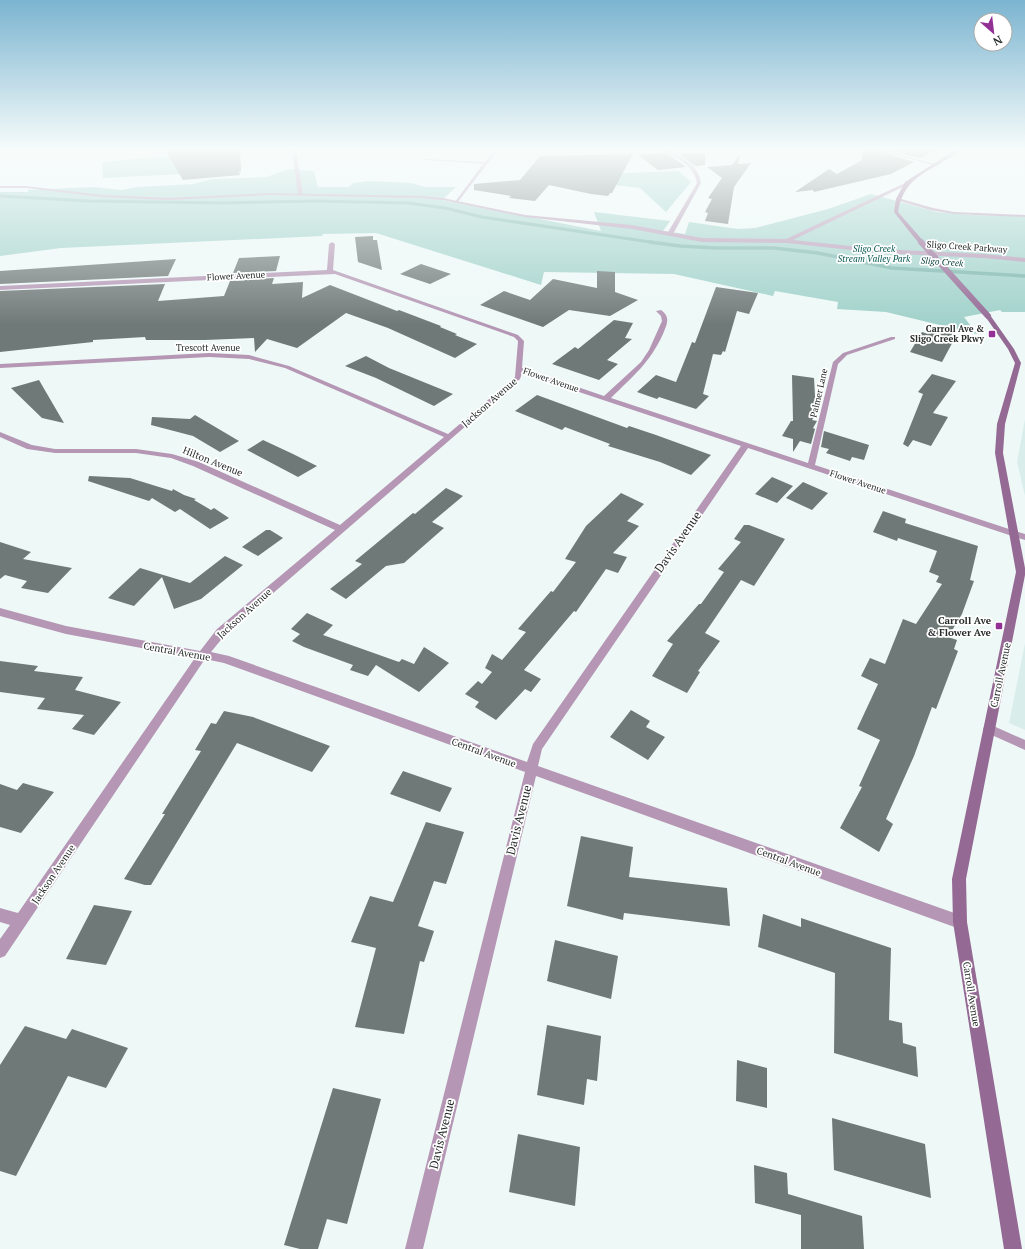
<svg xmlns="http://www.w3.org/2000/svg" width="1025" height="1249" font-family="'PT Serif',serif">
<rect width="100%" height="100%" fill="#eef9f7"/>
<path fill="#d9eeea" d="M1025 419V496L1017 462Z
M1025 643V730L1009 723Z"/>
<path fill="#a0d1ca" d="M203 152 204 173 103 178 102 162Z
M288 169 314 171 318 187H349L353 183 369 181 411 183 425 187H456L442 200 601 231 594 212 670 221 663 231 685 234 689 222 738 229 755 228 828 209 871 194 937 212 970 215 1025 216V312H1002L1000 310 964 317 977 334 886 312 837 309 838 302 775 291 773 296 674 274 544 272 541 285 376 233 323 234 322 236 61 248 0 256V192H28V190L94 187 122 190 137 187 194 184 212 179 267 177Z
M679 171 691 182 666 212 640 188 561 179 600 174Z"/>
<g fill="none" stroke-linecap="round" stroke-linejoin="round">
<path stroke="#79b3ab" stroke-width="3" d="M0 196 89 201 225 203 316 201 408 203 445 208 482 217 657 243"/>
<path stroke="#79b3ab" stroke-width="3.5" d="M650 242 680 246 717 248H774L818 253 892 268 1025 276"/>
</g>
<path fill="#6f7977" d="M165 150H240L241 172 239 171 240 175 183 180Z
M863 150H875L914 162 891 174 814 192 813 190 795 192 829 169 837 174 862 160Z
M887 150H936L920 158Z
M667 153 686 167 658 170 637 154Z
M678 153H705V165L695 166Z
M633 154 612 193H610L608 196 591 194 549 185 535 201 509 198 511 196 474 190V184L520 180 540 156Z
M740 154 738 164 751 163 734 187 728 224 705 221 708 213 705 212 712 199 708 198 722 178 707 167 732 165Z
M373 236V240H377L382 270 358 262 355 237Z
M280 256 276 271 233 273 239 258Z
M176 259 168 276 0 284V271Z
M421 264 451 274 430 284 400 274Z
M597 271 615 272V292L638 300 610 316 569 310 543 327 480 305 504 291 530 300 553 279 597 288Z
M274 278 272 284 303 282 302 298 330 285 397 311 399 310 441 326 440 327 457 334 455 335 477 344 455 358 388 328 346 313 297 348 267 339 255 352 254 338 205 340H146L145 337 93 340V342L0 352V291L165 284 158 301 224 296 230 281Z
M716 287 758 293 749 314 737 311 725 352 723 351 721 355 713 354 703 394 709 396 696 409 659 397 657 399 637 392 656 375 676 382 692 342 695 343Z
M614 320 633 323 625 338 632 339 607 360 618 364 599 380 552 364 575 347 578 349Z
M932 327 957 334 942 362 910 352 922 332 928 334Z
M366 356 389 368 453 394 434 406 376 378 345 366Z
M932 374 956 381 933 413 948 417 931 446 913 440 908 447 903 444 923 394 918 392Z
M792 375 814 378 816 414 812 420 817 421 813 428 815 429 811 444 800 441 793 452V439L782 436 791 421H793Z
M39 380 64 423 42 418 11 388Z
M537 395 627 428 629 426 656 435 711 455 691 475 660 462 608 446 610 444 565 427 562 430 515 411Z
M195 415 239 441 220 452 193 436 151 425 152 417 190 419Z
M824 431 869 445 864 460 852 457 850 461 826 453 829 449 821 447Z
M263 440 293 454 317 466 298 477 247 450Z
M89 476 130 478 172 491 173 489 184 495 196 499 194 500 211 510 214 508 229 518 210 529 180 509 175 512 152 498 149 501 88 481Z
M772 477 793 486 777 503 755 494Z
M803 482 828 493 812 510 786 498Z
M446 488 463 496 432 522 444 528 404 563 386 566 346 599 330 589 362 564 355 561 413 513 415 514Z
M621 493 644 504 627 521 639 526 613 553 627 557 618 573 606 569 576 612 574 611 524 670 541 679 531 692 525 689 496 720 475 707 479 702 465 694 478 681 482 684 492 672 485 668 492 654 502 660 526 632 518 629 551 591 553 592 576 562 565 559 586 526Z
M883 511 906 519 905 523 978 546 970 580 974 581 962 614 948 637 957 640 954 649 958 651 936 709 932 707 914 756 886 819 893 824 879 852 840 828 862 787 859 786 880 740 857 729 878 684 861 676 870 658 885 664 903 619 916 624 942 584 936 582 939 576 929 572 937 551 898 538 897 541 873 532Z
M744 525H749L785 539 754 586 741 580 705 633 720 641 698 671 700 672 687 693 652 676 673 644 667 641 699 604H701L724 572 718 569 741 542 734 539Z
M266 530H270L283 538 258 556 242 547Z
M0 542 31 552 23 559 72 568 48 593 21 588 27 581 5 575 0 579Z
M225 556 243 565 201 599 174 609 162 577 134 606 108 598 140 568 190 583Z
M307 613 333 625 323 635 399 662 402 659 414 664 424 647 449 663 419 692 376 665 368 676 350 670 353 665 304 647 292 641 300 634 291 629Z
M0 661 38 666 34 671 83 677 75 690 121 702 94 735 72 729 84 715 37 709 45 698 0 692Z
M631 710 650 721 646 727 665 737 648 760 610 737Z
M224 711 253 717 330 746 312 772 237 743 151 885H145L124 879 165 814H162L201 751 195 750 211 723 216 724Z
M403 771 452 788 440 812 390 794Z
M23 783 54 792 21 833 0 827V784L17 790Z
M426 822 464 832 446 884 434 881 418 926 434 931 424 962 420 961 404 1034 355 1027 376 948 351 942 370 896 393 902Z
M581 836 633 847 629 877 727 888 730 926 624 913 623 920 567 906Z
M94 905 132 911 106 965 66 959Z
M763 914 801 927V918L891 948 889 1020 902 1023 903 1043 916 1047 918 1077 834 1053 835 973 758 947Z
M555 940 618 956 611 999 547 981Z
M547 1025 601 1036 597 1081 587 1079 584 1105 537 1095Z
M25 1026 66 1039 72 1029 128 1048 106 1088 68 1076 16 1176 0 1171V1065Z
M737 1060 767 1068V1108L736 1101Z
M333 1088 381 1099 347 1224 327 1219 318 1249H300L284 1245Z
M832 1118 925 1144 931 1198 834 1170Z
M518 1134 580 1147 575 1206 509 1192Z
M754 1165 787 1173 788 1194 862 1216 864 1249H801V1215L755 1203Z"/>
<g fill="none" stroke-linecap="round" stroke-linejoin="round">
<path fill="#b597b5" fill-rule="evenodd" d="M292 150H296L302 188V194L300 195 298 194Z
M494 150H498L457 203 455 202 483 164 425 160 427 159 485 162Z
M665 150H670C683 158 699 166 701 183L673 234 670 236 667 234 697 183C694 165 677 160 665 150Z
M876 150H882L939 165 937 166Z
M898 198 933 208 954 212 1025 215V217L954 214 930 210 896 200Z
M332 242 335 244 333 270 518 335 524 341 522 368 604 396 641 362 649 350 662 321 661 316 656 311 661 310C671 317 667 324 663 334 649 364 634 375 611 398L808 463 833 362 843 353 891 337H895V339L847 355 838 364 815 465 1018 532 1019 534 1018 536H1012L748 448 542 749 538 766 960 915 965 917 967 922 965 927 960 929 536 776 423 1249H405L525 772 224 663 205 659 5 956 0 958V939L10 925 0 922V908L18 913 195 658 66 634 0 616V608L66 626 200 651 217 629 335 530 193 466 171 458 136 453H55L27 449 0 437V432L32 445 55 449H136L172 454 199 462 340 525 444 437 285 368 249 359 209 357 0 368V364L209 353 249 355 289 366 448 434 515 377 518 341 514 337 335 274 0 290V286L327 270 329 244ZM522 373 741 446 533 744 527 762 229 656 211 652 225 635 520 379Z
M989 724 1025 740V750L985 732 983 729 985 726Z"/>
<path fill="#b597b5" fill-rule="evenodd" d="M907 182 909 184 793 240 879 249 983 254 1025 258V262L983 258 879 253 787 243 702 242 632 229 525 217 443 200 420 198 270 195 167 200 102 197 26 188H0V186H26L102 195 167 198 270 193 420 196 443 198 525 215 632 225 702 238 786 239Z
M1015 531 1025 534V540L1012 536 1011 534 1012 532Z"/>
<path fill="#946994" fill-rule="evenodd" d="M955 150H960C934 172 904 173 898 212L918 235 913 236 894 212 896 199 905 182Z
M986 315H990L1014 349 1021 363 1005 424 1003 453 1025 568V575L966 879 967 922 1022 1249H1004L953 922 952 879 1016 572 995 453 997 424 1015 363 1008 349 985 316Z"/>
<path stroke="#946994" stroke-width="4.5" d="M915 235 922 243"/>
<path stroke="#946994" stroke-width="6" d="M921 242 988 316"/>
</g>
<linearGradient id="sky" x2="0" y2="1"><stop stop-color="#7bb4d0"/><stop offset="0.46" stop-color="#f7fcfb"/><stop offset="1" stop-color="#f7fcfb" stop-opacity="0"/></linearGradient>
<rect width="1025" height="325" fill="url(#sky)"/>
<g fill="#933096" stroke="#fff" stroke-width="1.5">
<rect x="988" y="330" width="8" height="8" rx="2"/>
<rect x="995" y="622" width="8" height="8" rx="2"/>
</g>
<g text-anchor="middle" stroke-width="3.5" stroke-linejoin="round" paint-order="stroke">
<g font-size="9" fill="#272c2b" stroke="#fff">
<text transform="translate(967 247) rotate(4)" y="3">Sligo Creek Parkway</text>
<text transform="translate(236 276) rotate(-3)" y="3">Flower Avenue</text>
<text x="208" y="351">Trescott Avenue</text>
<text transform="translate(551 380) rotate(19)" y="3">Flower Avenue</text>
<text transform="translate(819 393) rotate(-77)" y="3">Palmer Lane</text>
<text transform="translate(858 482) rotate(18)" y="3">Flower Avenue</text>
</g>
<g font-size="9" font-style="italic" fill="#075b53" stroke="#fff">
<text x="874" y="252">Sligo Creek<tspan x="874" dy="10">Stream Valley Park</tspan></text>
</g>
<g font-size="9" font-style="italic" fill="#063d38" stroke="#fff">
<text transform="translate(942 262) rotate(4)" y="3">Sligo Creek</text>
</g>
<g font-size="9" font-weight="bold" fill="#272c2b" stroke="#fff" text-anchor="end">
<text x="984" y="332">Carroll Ave &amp;<tspan x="984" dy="10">Sligo Creek Pkwy</tspan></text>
</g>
<g font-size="10" fill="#272c2b" stroke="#fff">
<text transform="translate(489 402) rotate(-41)" y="4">Jackson Avenue</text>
<text transform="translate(213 461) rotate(22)" y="4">Hilton Avenue</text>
<text transform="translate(244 613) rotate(-42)" y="4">Jackson Avenue</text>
<text transform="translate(177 651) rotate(10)" y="4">Central Avenue</text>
<text transform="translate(1000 675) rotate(-78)" y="4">Carroll Avenue</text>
<text transform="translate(484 752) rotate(20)" y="4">Central Avenue</text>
<text transform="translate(789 861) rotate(20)" y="4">Central Avenue</text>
<text transform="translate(53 874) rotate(-56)" y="4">Jackson Avenue</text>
<text transform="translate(972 994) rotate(81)" y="4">Carroll Avenue</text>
</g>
<g font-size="10" font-weight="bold" fill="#272c2b" stroke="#fff" text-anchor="end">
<text x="991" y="624">Carroll Ave<tspan x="991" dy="12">&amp; Flower Ave</tspan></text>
</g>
<g font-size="12" fill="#272c2b" stroke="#fff">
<text transform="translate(678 542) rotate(-55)" y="4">Davis Avenue</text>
<text transform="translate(519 820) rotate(-76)" y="4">Davis Avenue</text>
<text transform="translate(442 1134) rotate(-76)" y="4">Davis Avenue</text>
</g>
</g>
<g transform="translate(993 32) rotate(152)"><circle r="19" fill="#ffffff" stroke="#a9abaa"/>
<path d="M0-3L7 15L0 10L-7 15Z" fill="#933096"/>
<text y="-6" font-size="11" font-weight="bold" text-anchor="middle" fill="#272c2b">N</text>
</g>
</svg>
